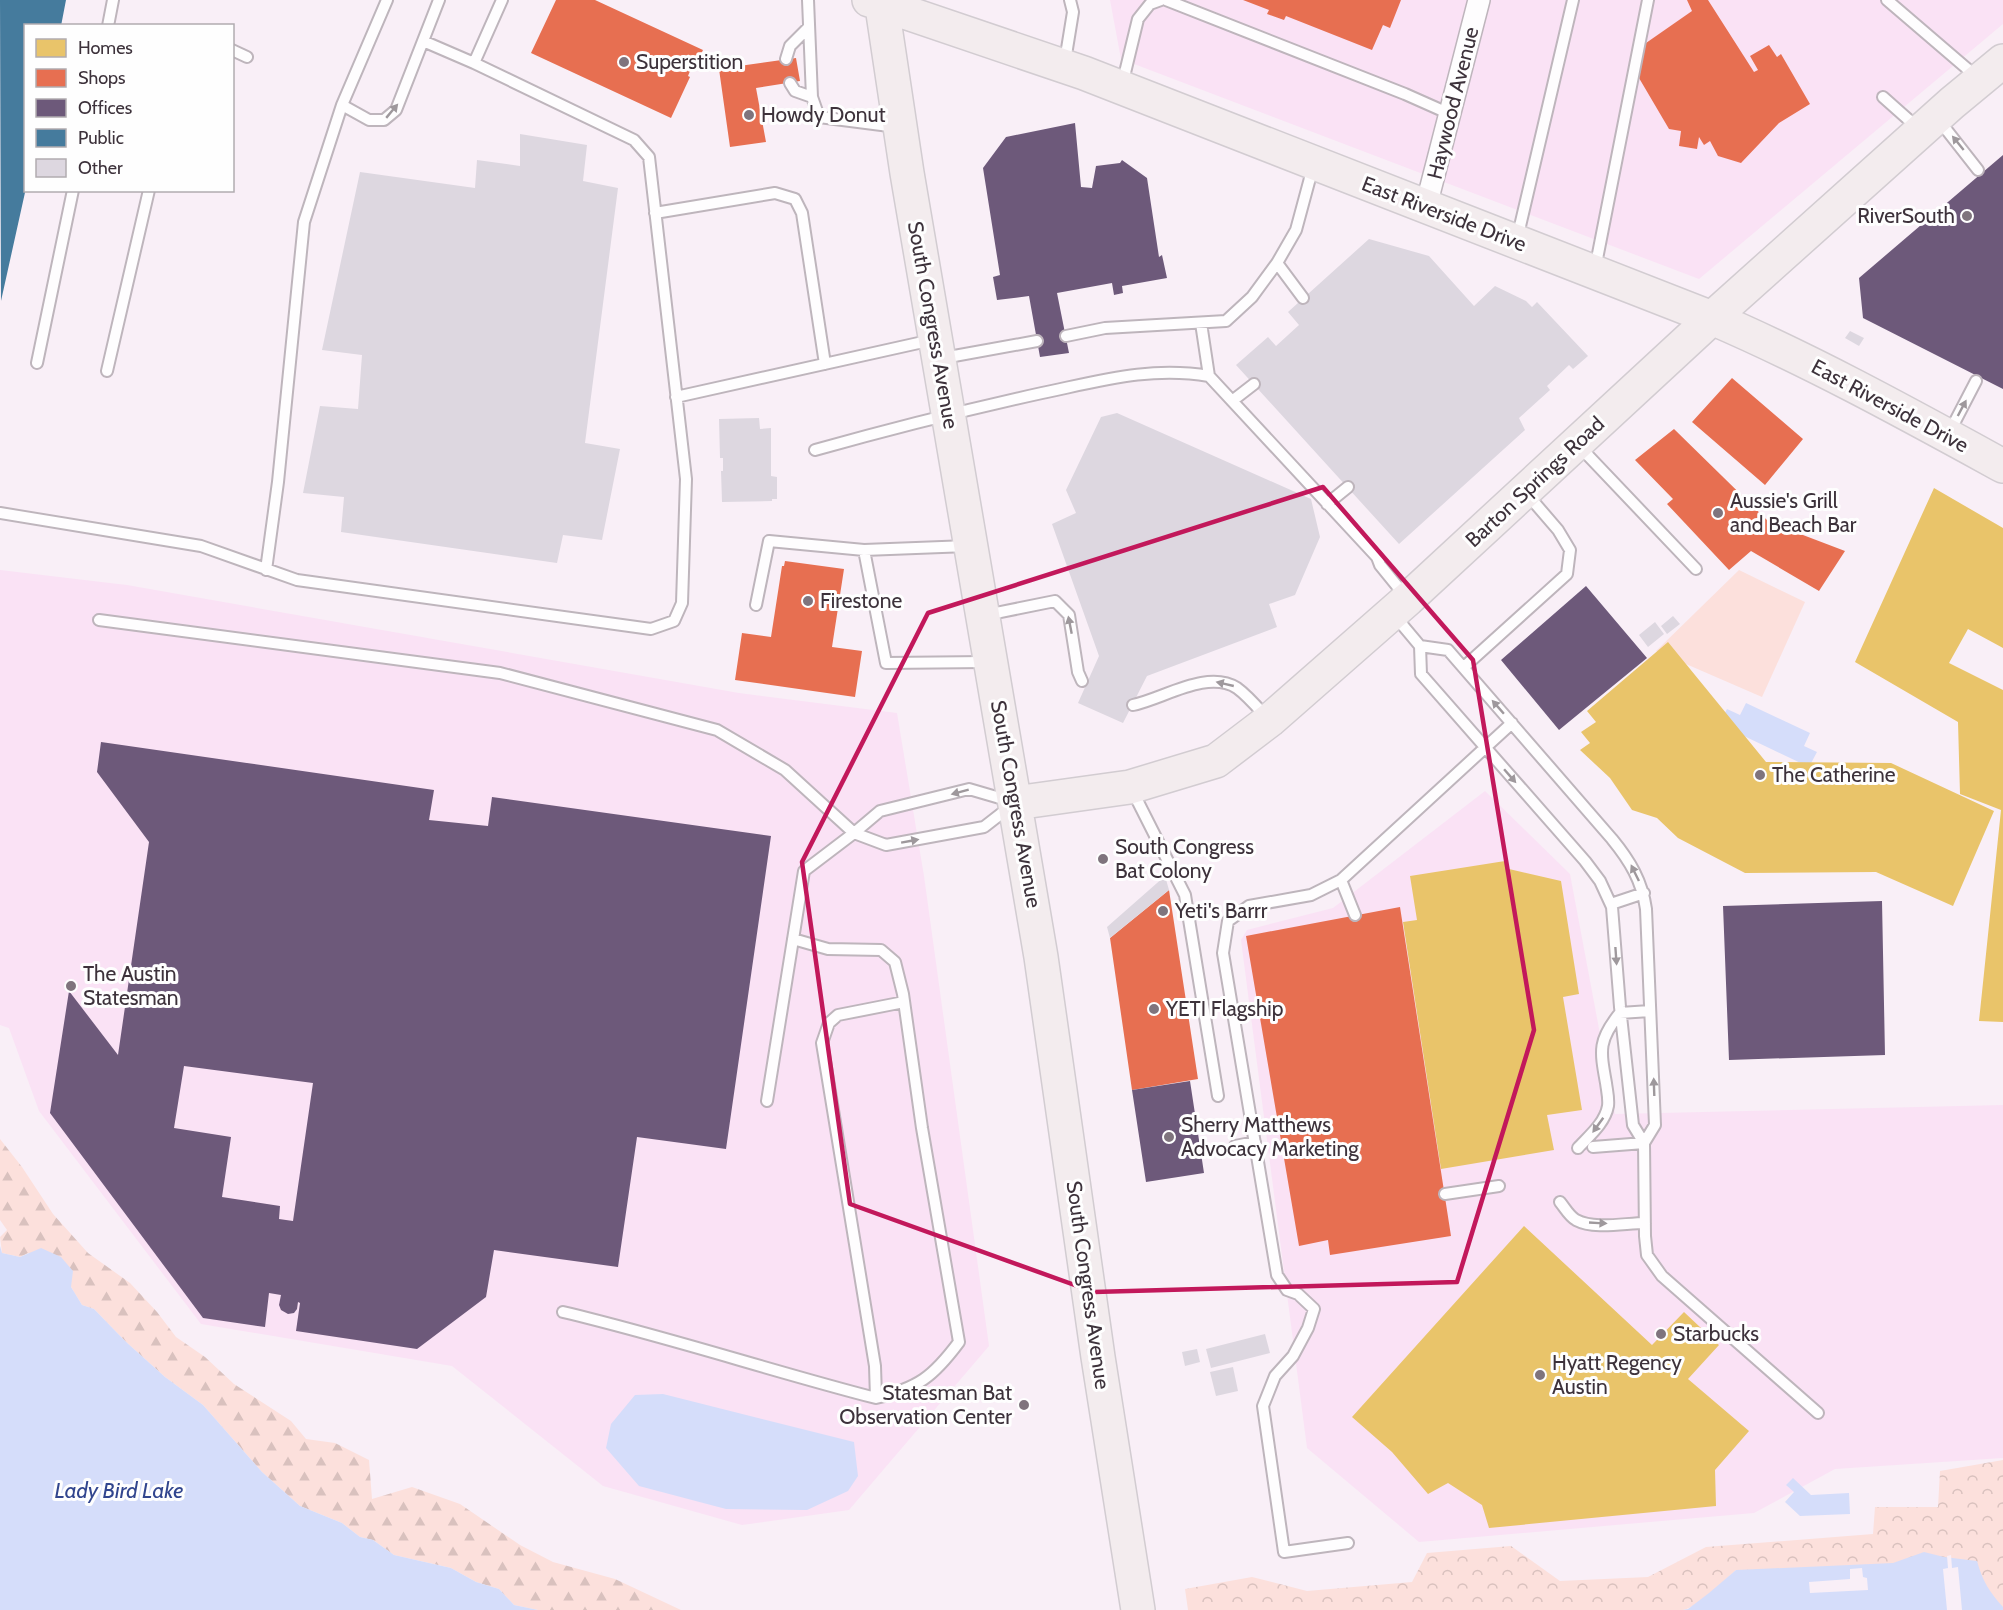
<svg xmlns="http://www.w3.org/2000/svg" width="2003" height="1610" font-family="Cabin,sans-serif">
<defs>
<pattern id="forest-firs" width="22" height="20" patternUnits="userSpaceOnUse" patternTransform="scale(1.5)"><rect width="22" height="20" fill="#fce0dc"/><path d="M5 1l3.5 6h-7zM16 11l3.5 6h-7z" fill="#d9c1be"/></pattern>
<pattern id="park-crowns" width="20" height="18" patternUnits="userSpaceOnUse" patternTransform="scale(1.5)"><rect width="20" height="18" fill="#fce0dc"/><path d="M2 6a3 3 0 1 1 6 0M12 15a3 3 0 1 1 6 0" fill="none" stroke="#d9c1be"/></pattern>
</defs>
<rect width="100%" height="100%" fill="#f9eff7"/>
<path fill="#fae2f5" d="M1110 0H2003V24L1699 279 1121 59Z
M0 570 127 585 739 693 897 713 924 876 989 1346 849 1510 742 1525 603 1486 452 1366 201 1324 39 1111 9 1028 0 1025Z
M1485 791 1570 874 1615 1114 2003 1105V1458L1835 1469 1754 1513 1419 1542 1307 1448 1241 940 1247 930 1333 908Z"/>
<path fill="#fce0dc" d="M1739 570 1805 602 1762 697 1656 651Z"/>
<path fill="url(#forest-firs)" d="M0 1139 22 1167 53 1214 88 1253 130 1283 157 1312 176 1337 205 1357 234 1384 291 1421 306 1439 335 1443 369 1460 372 1499 412 1487 460 1504 520 1545 553 1562 615 1579 681 1610H538L514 1605 499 1589 476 1582 451 1568 394 1555 373 1540 360 1537 342 1523 300 1506 262 1472 203 1405 165 1377 125 1341 94 1309 82 1305 71 1287 28 1253 20 1257 2 1253 0 1237 7 1230 0 1220Z"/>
<path fill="url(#park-crowns)" d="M2003 1460V1610L1736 1570C1723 1581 1699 1607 1683 1610H1188L1185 1589 1252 1577 1307 1591 1412 1582 1427 1553 1511 1546 1560 1581 1648 1577 1706 1547 1873 1534 1875 1507H1938L1940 1471Z"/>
<path fill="#d5ddfa" d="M1746 703 1810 733 1804 746 1817 752 1809 767 1719 724 1727 709 1740 715Z
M0 1246 2 1253 20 1257 41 1248 61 1257 73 1271 71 1287 82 1305 94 1309 125 1341 165 1377 203 1405 262 1472 300 1506 342 1523 360 1537 373 1540 394 1555 451 1568 476 1582 499 1589 514 1605 538 1610H0Z
M663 1394 854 1442 858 1476 848 1491 807 1510 726 1509 639 1486 606 1448 611 1424 635 1395Z
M1793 1478 1811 1495 1849 1493 1850 1514 1800 1516 1785 1502 1794 1492 1786 1485Z
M1924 1552 1944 1557 1977 1561C1982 1580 1990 1593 2003 1607V1610H1683L1688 1609 1709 1593 1736 1570 1893 1563Z"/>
<path fill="#f9eff7" d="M1951 1555 1952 1568 1958 1567 1962 1610H1947L1943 1569 1948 1568 1947 1556Z
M1862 1568 1863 1577 1867 1578 1868 1590 1810 1593 1809 1582 1850 1579V1569Z"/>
<path fill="#e9c46a" d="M1934 488 2003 528V648L1968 629 1949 663 2003 690V1022L1979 1021 2001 810 1960 794 1958 722 1855 662Z
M1668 642 1766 762 1891 763 1994 811 1953 906 1876 872 1745 873 1678 838 1657 818 1632 810 1610 778 1580 750 1590 743 1581 732 1596 722 1587 711Z
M1505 861 1509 869 1561 881 1579 994 1563 997 1582 1110 1547 1115 1554 1150 1441 1169 1403 922 1417 920 1410 876Z
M1524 1226 1652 1345 1684 1312 1719 1345 1688 1379 1749 1431 1715 1470 1716 1506 1489 1528 1482 1505 1448 1483 1428 1494 1392 1452 1352 1417Z"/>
<path fill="#e76f51" d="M556 0H595L703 50 692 72 690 71 688 76 690 77 671 118 531 53Z
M1243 0H1401L1390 28 1383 25 1372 50 1286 16 1284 20 1267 14 1269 10Z
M1687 0H1708L1754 72 1758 70 1750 56 1769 45 1777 57 1781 54 1810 104 1779 123 1741 163 1718 156 1710 141 1704 145 1699 137 1697 149 1679 146 1681 131 1669 129 1639 78 1646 43 1692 11Z
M796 58 800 81 756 88 766 142 730 147 718 62 732 59V67Z
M1732 378 1803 439 1765 485 1692 422Z
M1674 429 1769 522 1845 551 1819 591 1751 551 1729 570 1667 504 1673 499 1635 460Z
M785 561 844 569 832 647 862 651 855 697 735 680 742 633 771 637 782 566H784Z
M1169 890 1198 1079 1132 1090 1110 938Z
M1400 907 1451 1236 1330 1255 1328 1240 1299 1246 1246 936Z"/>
<path fill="#6d597a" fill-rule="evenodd" d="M1075 123 1081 187 1092 188 1096 166 1120 163 1122 160 1147 178 1159 257 1162 255 1167 278 1122 286 1123 293 1114 295 1112 283 1057 293 1069 353 1040 357 1029 296 997 300 993 277 1000 275 983 168 1006 137Z
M2003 155V389L1863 318 1859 278Z
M1586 586 1647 658 1559 730 1501 660Z
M101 742 434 790 429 820 488 826 492 797 771 836 726 1149 637 1137 618 1267 494 1250 486 1297 417 1349 296 1331 300 1303 298 1302 297 1309 294 1313 288 1314 281 1310 279 1305 281 1295 269 1293 265 1327 203 1318 50 1113 69 991 118 1055 149 842 97 772ZM184 1066 313 1083 293 1221 279 1219 280 1206 222 1197 231 1137 174 1128Z
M1882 901 1885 1055 1729 1060 1723 906Z
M1190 1081 1204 1173 1146 1182 1132 1090Z"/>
<path fill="#457b9d" d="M0 0H66L61 26H26V188L1 301Z"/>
<path fill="#ddd7e0" d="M520 134 587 145 583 181 618 188 585 443 620 449 602 540 563 535 557 563 341 532 344 497 303 493 320 406 358 409 362 355 322 350 360 172 475 188 477 160 520 166Z
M1369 239 1429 256 1474 306 1495 286 1526 301 1532 307 1537 302 1588 356 1573 369 1569 365 1547 386 1550 390 1519 418 1525 430 1399 544 1236 365 1268 337 1276 346 1299 325 1288 312Z
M1850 331 1864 338 1859 346 1845 338Z
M1117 413 1311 499 1320 537 1295 595 1269 604 1277 627 1147 676 1123 723 1078 703 1099 656 1052 524 1076 513 1066 490 1101 417Z
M759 418 760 429 771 428V476L777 477V499H772V501L722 502 721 471H723V458H720L719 419Z
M1673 616 1680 624 1667 634 1661 626Z
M1655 622 1664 634 1648 647 1639 635Z
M1165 876 1169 890 1110 938 1107 927Z
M1265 1334 1270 1353 1211 1368 1206 1349Z
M1197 1349 1200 1362 1185 1366 1182 1352Z
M1233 1367 1238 1391 1216 1396 1210 1372Z"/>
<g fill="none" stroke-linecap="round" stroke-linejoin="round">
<g stroke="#beb5bc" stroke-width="14">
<path id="service" d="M808 0 812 97 819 117 897 127
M1166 0 1405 94 1450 114
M1887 0 1978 78
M108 26 113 0
M423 41 474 63 502 0
M232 50 247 57
M786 59 790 46 808 28
M1065 61 1073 12 1070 0
M790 83 795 91 812 97
M1122 85 1138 19 1150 4 1161 0
M1883 97 1919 129
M342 105 369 120H384L396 110 439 0
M1938 119 1978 170
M655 213 775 193 795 199 802 213 825 364
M1517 239 1573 0
M1277 263 1303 298
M1595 269 1648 0
M1201 323 1209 376
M1066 336 1105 328 1226 321 1252 297 1277 263 1296 230 1313 167
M943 358 1037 341
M37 363 73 190
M107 371 149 190
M676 397 932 340
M1232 401 1254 384
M1949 433 1976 381
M1579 446 1696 569
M815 450C890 429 965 410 1042 393 1100 381 1150 366 1209 376L1377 557 1380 565 1406 597
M1327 504 1348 487
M0 513 201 546 297 580 651 629 674 621 682 603 686 479 649 157 634 140 474 63
M864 550 886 663 986 662
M266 570 278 482 304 222 342 105 387 0
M756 605 769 541 864 550 968 546
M986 615 1055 601 1069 615 1078 672 1082 681
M1394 615 1420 646 1421 674 1585 861 1600 881 1612 907 1620 1007 1633 1125 1644 1143
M99 620 500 673 717 730 785 770 854 833 886 845 984 827 1011 806
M1420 646 1448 650 1612 839C1630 861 1642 881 1646 909L1655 1125 1644 1143 1645 1236 1647 1255 1662 1276 1818 1413
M1464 667 1567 574 1570 550 1558 530 1527 494
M1133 705C1163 699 1207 669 1237 688 1248 696 1258 708 1267 718
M1132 790 1185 895 1218 1096
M1341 880 1355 915
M1611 904 1644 893
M793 939 828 949 881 950 895 962 903 994 922 1128 959 1342C933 1377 918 1388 876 1398L875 1366 822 1043 829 1023 838 1015 904 1002
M767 1101 804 871 854 833 880 811 969 789 1010 801
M1235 1146 1255 1142
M1593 1147 1644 1143
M1578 1148C1589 1136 1605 1123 1608 1106 1609 1098 1607 1091 1606 1083 1600 1050 1598 1040 1620 1013L1650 1011
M1445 1194 1499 1186
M1560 1202C1565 1208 1569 1216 1576 1220 1595 1230 1625 1223 1645 1223
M563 1312C669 1337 771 1371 876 1398
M1348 1543 1284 1552 1263 1406 1275 1376 1293 1356 1308 1328 1314 1309 1298 1294 1287 1290 1277 1275 1223 953 1228 921 1249 906 1311 895 1341 880 1512 723"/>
</g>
<g stroke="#beb5bc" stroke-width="24">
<path id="minor" d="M1426 206 1479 0"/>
</g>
<g stroke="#d2ccd1" stroke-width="36">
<path id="primary" d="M869 0 1084 73 1712 318C1812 361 1908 414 2003 466
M881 0 907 173 1041 957 1098 1357 1138 1610
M1016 803 1130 787 1216 761 1270 720 1408 599 1712 318 1952 103 2003 61"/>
</g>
<use href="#service" stroke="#fefdfe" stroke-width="10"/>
<use href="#minor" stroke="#fefdfe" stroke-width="21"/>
<use href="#primary" stroke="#f3ecee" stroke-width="33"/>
</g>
<defs><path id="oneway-solid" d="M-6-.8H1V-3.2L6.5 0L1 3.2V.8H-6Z" transform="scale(1.5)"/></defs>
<g fill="#9e989c">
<use href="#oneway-solid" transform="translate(392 111) rotate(-50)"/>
<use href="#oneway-solid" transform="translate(1958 143) rotate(-129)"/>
<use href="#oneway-solid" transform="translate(1962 408) rotate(-62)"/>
<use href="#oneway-solid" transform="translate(1070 625) rotate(-101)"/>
<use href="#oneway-solid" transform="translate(1225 684) rotate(-167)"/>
<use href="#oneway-solid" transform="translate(1498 707) rotate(-131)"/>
<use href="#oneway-solid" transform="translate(1510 776) rotate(49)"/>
<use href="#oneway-solid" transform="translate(960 792) rotate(165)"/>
<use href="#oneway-solid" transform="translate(910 841) rotate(-10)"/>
<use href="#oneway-solid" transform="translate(1635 873) rotate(-116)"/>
<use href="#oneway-solid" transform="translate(1616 956) rotate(86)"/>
<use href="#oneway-solid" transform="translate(1654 1087) rotate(-92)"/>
<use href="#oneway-solid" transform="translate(1598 1125) rotate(126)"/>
<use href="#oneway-solid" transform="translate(1598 1223) rotate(3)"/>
</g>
<path fill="none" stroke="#c2185b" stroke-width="4.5" stroke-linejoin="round" d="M1323 487 1473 660 1534 1030 1457 1282 1094 1292 850 1204 802 862 928 613Z"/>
<g fill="#7f747d" stroke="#fefefe" stroke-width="2">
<circle cx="624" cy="62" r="6"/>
<circle cx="749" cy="115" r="6"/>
<circle cx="1967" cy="216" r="6"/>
<circle cx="1718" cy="513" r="6"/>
<circle cx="808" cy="601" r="6"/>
<circle cx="1760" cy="775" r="6"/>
<circle cx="1103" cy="859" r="6"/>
<circle cx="1163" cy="911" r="6"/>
<circle cx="71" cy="986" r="6"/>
<circle cx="1154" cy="1009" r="6"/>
<circle cx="1169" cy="1137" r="6"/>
<circle cx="1661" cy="1334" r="6"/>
<circle cx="1540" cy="1375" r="6"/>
<circle cx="1024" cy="1405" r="6"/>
</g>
<g text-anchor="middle" stroke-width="6" stroke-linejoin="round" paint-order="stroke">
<g font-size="21" fill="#3d323b" stroke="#fefefe" text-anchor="start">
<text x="636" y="69">Superstition</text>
<text x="761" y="122">Howdy Donut</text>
<text x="1955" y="223" text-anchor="end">RiverSouth</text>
<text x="1730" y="508">Aussie's Grill<tspan x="1730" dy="24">and Beach Bar</tspan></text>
<text x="820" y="608">Firestone</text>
<text x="1772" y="782">The Catherine</text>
<text x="1115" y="854">South Congress<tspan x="1115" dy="24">Bat Colony</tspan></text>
<text x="1175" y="918">Yeti's Barrr</text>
<text x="83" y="981">The Austin<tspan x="83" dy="24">Statesman</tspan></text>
<text x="1166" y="1016">YETI Flagship</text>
<text x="1181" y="1132">Sherry Matthews<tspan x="1181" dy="24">Advocacy Marketing</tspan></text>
<text x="1673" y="1341">Starbucks</text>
<text x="1552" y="1370">Hyatt Regency<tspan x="1552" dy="24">Austin</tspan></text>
<text x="1012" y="1400" text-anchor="end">Statesman Bat<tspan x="1012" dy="24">Observation Center</tspan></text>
</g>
<g font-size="21" fill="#3d323b" stroke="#fefefe">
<text transform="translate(1453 103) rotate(-76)" y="7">Haywood Avenue</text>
<text transform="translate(1444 214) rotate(21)" y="7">East Riverside Drive</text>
<text transform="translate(933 325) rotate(80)" y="7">South Congress Avenue</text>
<text transform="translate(1890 406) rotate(28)" y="7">East Riverside Drive</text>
<text transform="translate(1535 482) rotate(-43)" y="7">Barton Springs Road</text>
<text transform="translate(1016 804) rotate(80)" y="7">South Congress Avenue</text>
<text transform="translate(1088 1285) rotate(82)" y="7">South Congress Avenue</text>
</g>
<g font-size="22" font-style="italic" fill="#31458e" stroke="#fefefe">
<text x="119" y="1498">Lady Bird Lake</text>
</g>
</g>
<rect x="24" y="24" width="210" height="168" fill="#fefefe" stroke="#b1acb0" stroke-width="1.5"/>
<rect x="36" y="39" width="30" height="18" fill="#e9c46a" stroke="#b1acb0" stroke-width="1.5"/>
<text x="78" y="54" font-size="18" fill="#3d323b">Homes</text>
<rect x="36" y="69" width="30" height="18" fill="#e76f51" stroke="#b1acb0" stroke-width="1.5"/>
<text x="78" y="84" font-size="18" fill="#3d323b">Shops</text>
<rect x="36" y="99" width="30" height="18" fill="#6d597a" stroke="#b1acb0" stroke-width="1.5"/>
<text x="78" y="114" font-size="18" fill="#3d323b">Offices</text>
<rect x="36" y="129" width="30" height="18" fill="#457b9d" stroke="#b1acb0" stroke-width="1.5"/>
<text x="78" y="144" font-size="18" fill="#3d323b">Public</text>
<rect x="36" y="159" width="30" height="18" fill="#ddd7e0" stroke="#b1acb0" stroke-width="1.5"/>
<text x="78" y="174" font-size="18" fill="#3d323b">Other</text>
</svg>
